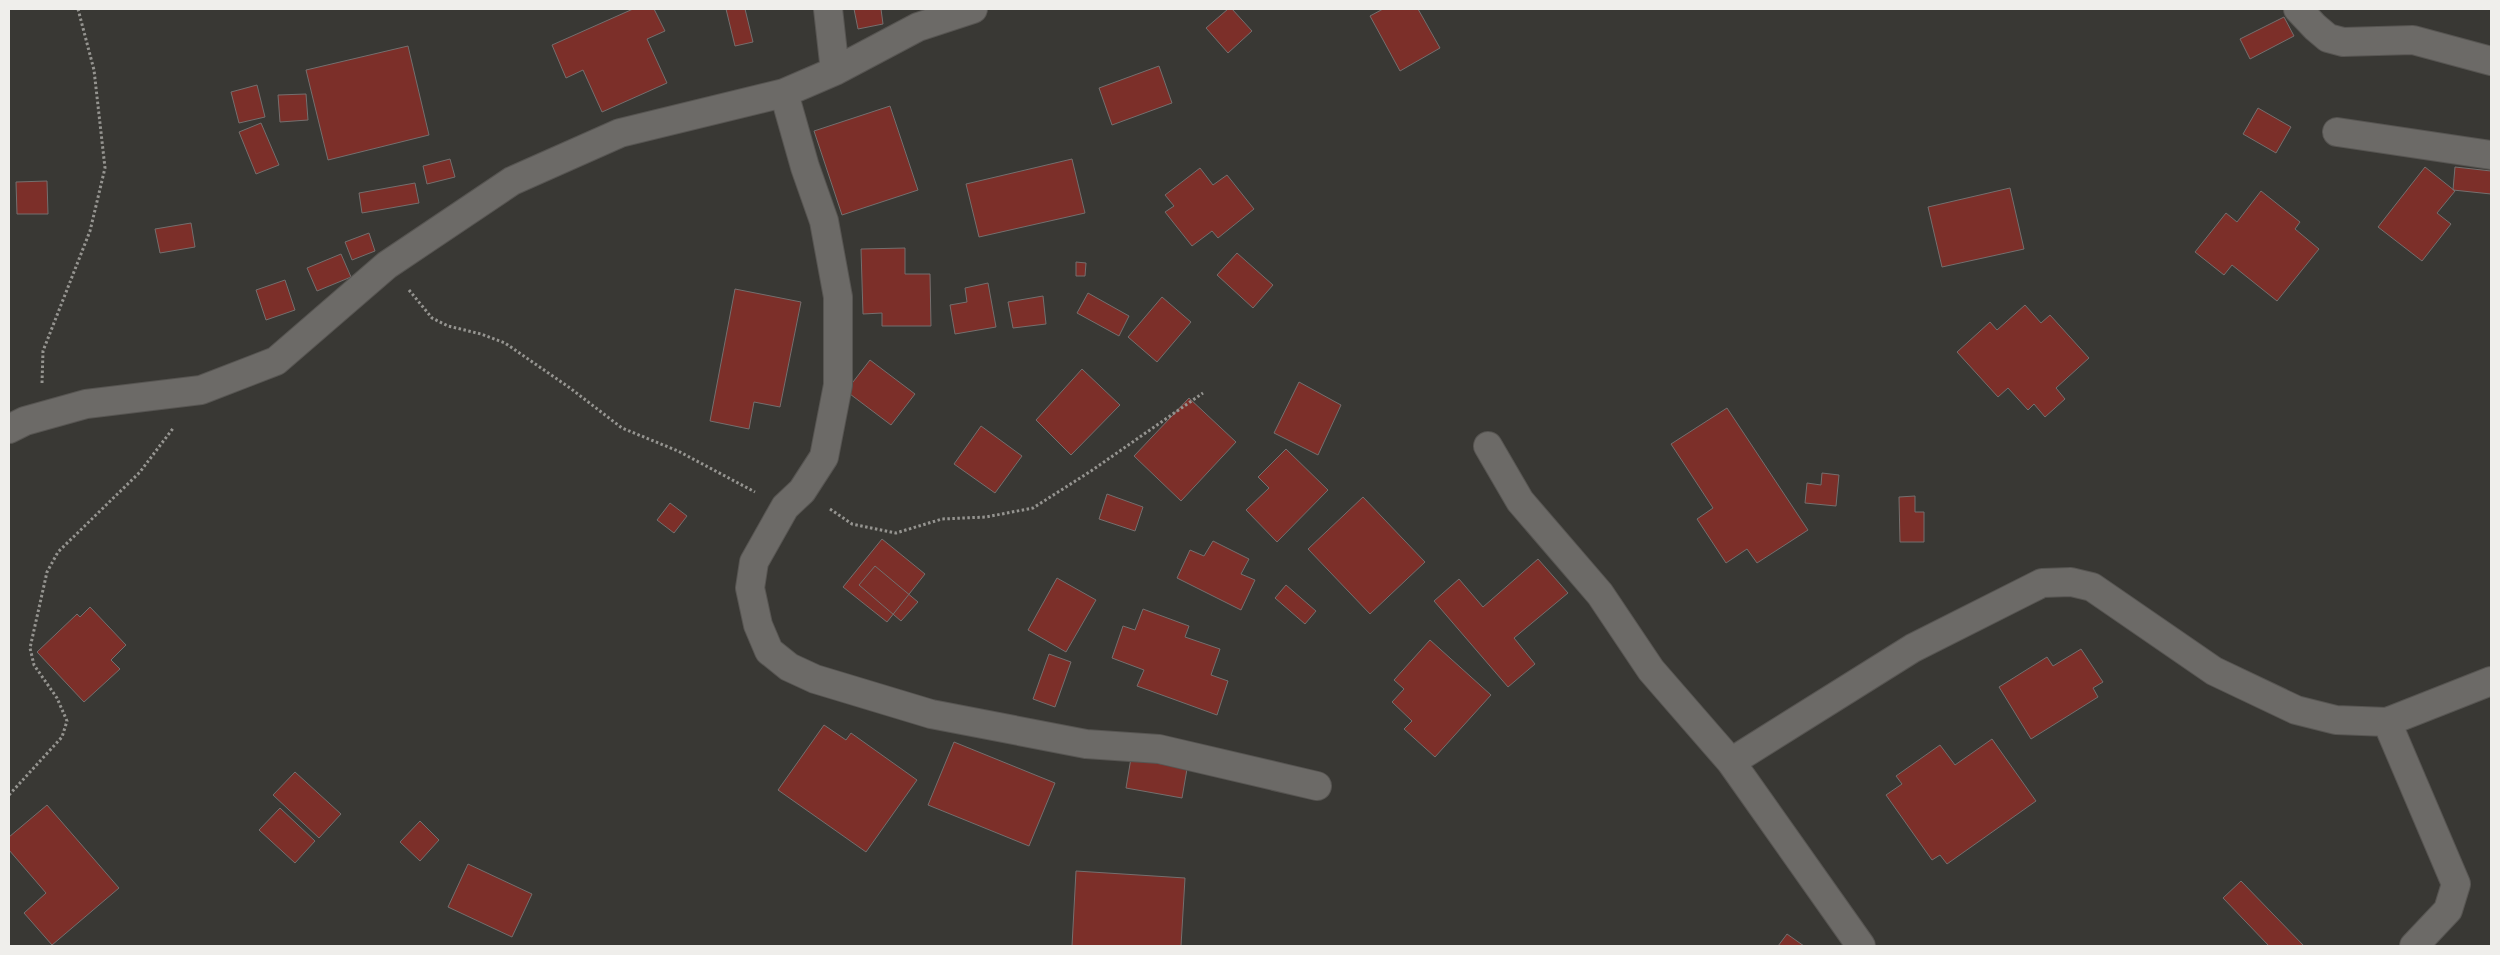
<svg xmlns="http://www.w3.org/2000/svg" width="2500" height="955" font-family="Barlow,sans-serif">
<rect width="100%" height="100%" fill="#393834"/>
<path fill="#7c2f29" stroke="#746f6e" d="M633 9H654L665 31 647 39 667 83 602 112 583 70 566 78 552 45Z
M726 9H745L753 42 735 46Z
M854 9H881L883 24 858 29Z
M1228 9H1232L1252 31 1228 53 1206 28Z
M1383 9H1418L1440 48 1400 71 1370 16Z
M2284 17 2294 36 2250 59 2240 39Z
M408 46 429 135 328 160 306 70Z
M1159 66 1172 103 1112 125 1099 88Z
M257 85 265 117 239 123 231 92Z
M306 94 308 120 280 122 278 95Z
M890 106 918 190 842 215 814 131Z
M2258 108 2291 127 2276 153 2243 134Z
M261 123 279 165 256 174 239 132Z
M450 159 455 177 427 184 423 166Z
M1072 159 1085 213 979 237 966 184Z
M2425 167 2455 191 2437 213 2451 224 2422 261 2378 227Z
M2455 167 2491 171V194L2453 190Z
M1200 168 1213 185 1227 175 1254 209 1218 238 1212 231 1192 246 1165 212 1174 206 1165 195Z
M47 181 48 214H17L16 182Z
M415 183 419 203 362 213 359 193Z
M2010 188 2024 249 1942 267 1928 207Z
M2261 191 2300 222 2295 229 2319 249 2277 301 2232 265 2224 275 2195 252 2226 213 2237 222Z
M191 223 195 247 160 253 155 229Z
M369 233 375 251 352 260 345 242Z
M905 248V274H930L931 326H882V313L863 314 861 249Z
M1237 253 1273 285 1253 308 1217 275Z
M341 254 351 277 317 291 307 268Z
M1076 262 1086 263 1085 276H1076Z
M285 280 295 310 266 320 256 290Z
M988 283 996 327 955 334 950 305 967 302 965 288Z
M735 289 801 302 780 407 754 402 749 429 710 421Z
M1088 293 1129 316 1119 336 1077 313Z
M1043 296 1046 324 1013 328 1008 302Z
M1162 297 1191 322 1157 362 1128 337Z
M2025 305 2041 323 2050 315 2089 358 2056 388 2065 399 2045 417 2034 404 2028 410 2008 388 1998 397 1957 352 1990 322 1997 330Z
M870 360 915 394 891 425 846 391Z
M1082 369 1120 405 1071 455 1036 420Z
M1299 382 1341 405 1318 455 1274 433Z
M1189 398 1236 442 1181 501 1134 456Z
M1727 408 1808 530 1757 563 1747 549 1726 563 1697 519 1713 508 1671 444Z
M981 426 1022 456 995 493 954 464Z
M1286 449 1328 490 1277 542 1246 510 1269 488 1258 477Z
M1822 473 1839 475 1836 506 1805 503 1807 483 1821 485Z
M1107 494 1143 507 1135 531 1099 519Z
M1915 496V512H1924V542H1900L1899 497Z
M1363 497 1425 562 1370 614 1308 549Z
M670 503 687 516 674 533 657 520Z
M882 539 925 574 887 622 843 587Z
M1213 541 1249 559 1241 574 1255 580 1241 610 1177 578 1190 550 1204 556Z
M1538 559 1568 593 1514 638 1535 664 1508 687 1434 601 1459 579 1483 607Z
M875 566 918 602 901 621 859 585Z
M1057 578 1096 600 1066 652 1028 630Z
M1286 585 1316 611 1305 624 1275 598Z
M90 607 126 645 111 660 120 669 84 702 37 652 77 614 80 617Z
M1143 609 1189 626 1185 637 1220 649 1211 675 1228 681 1217 715 1137 686 1144 670 1112 658 1123 626 1135 630Z
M1430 640 1491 695 1435 757 1404 729 1412 721 1392 702 1404 689 1394 680Z
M2081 649 2103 682 2093 688 2098 697 2031 739 1999 687 2047 657 2053 666Z
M1049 654 1071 662 1055 707 1033 699Z
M824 725 846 740 851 733 917 780 866 852 778 790Z
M1992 739 2036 801 1947 864 1940 855 1932 860 1886 795 1902 784 1896 776 1940 745 1955 765Z
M954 742 1055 783 1029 846 928 805Z
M1131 758 1187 769 1182 798 1126 788Z
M295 772 341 814 319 838 273 795Z
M47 805 119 888 52 945 24 913 46 893 9 850V837Z
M280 808 315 841 295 863 259 830Z
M420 821 439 840 420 861 400 842Z
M468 864 532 894 512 937 448 907Z
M1076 871 1185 878 1181 946H1072Z
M2241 881 2304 946H2269L2223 898Z
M1787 934 1804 946H1778Z"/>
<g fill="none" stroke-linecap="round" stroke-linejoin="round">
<g stroke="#575552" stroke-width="30">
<path id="minor" d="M828 9 835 71
M2298 9 2315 27 2328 38 2343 42 2413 40 2491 61
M784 93 805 167 824 221 838 297V385L824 457 802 491 785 507 754 562 750 588 758 625 769 651 789 667 815 679 931 714 1086 744 1159 749 1317 786
M2337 132 2491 155
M9 429 25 421 86 404 201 390 276 361 387 265 512 181 620 133 784 93 835 71 918 27 973 9
M1488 446 1520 501 1600 594 1651 670 1731 762 1861 946
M2387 722 2456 884 2448 910 2414 946
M1731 762 1913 648 2042 583 2071 582 2092 587 2214 671 2296 710 2336 720 2387 722 2491 681"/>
</g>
<path stroke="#959490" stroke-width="3" stroke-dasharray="2.5 2.5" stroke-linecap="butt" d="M409 290 432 318 448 326 481 334 505 343 570 388 622 428 678 451 755 492
M42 383 43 351 90 231 105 168 94 70 78 9
M830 509 852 524 896 533 942 519 986 517 1033 508 1091 471 1203 393
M9 795 62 737 67 721 57 698 34 665 30 648 47 572 58 552 140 472 174 427"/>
<use href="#minor" stroke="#6c6a67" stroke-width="28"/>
</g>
<rect width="2500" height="955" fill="none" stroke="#efeeeb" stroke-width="20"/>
</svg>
